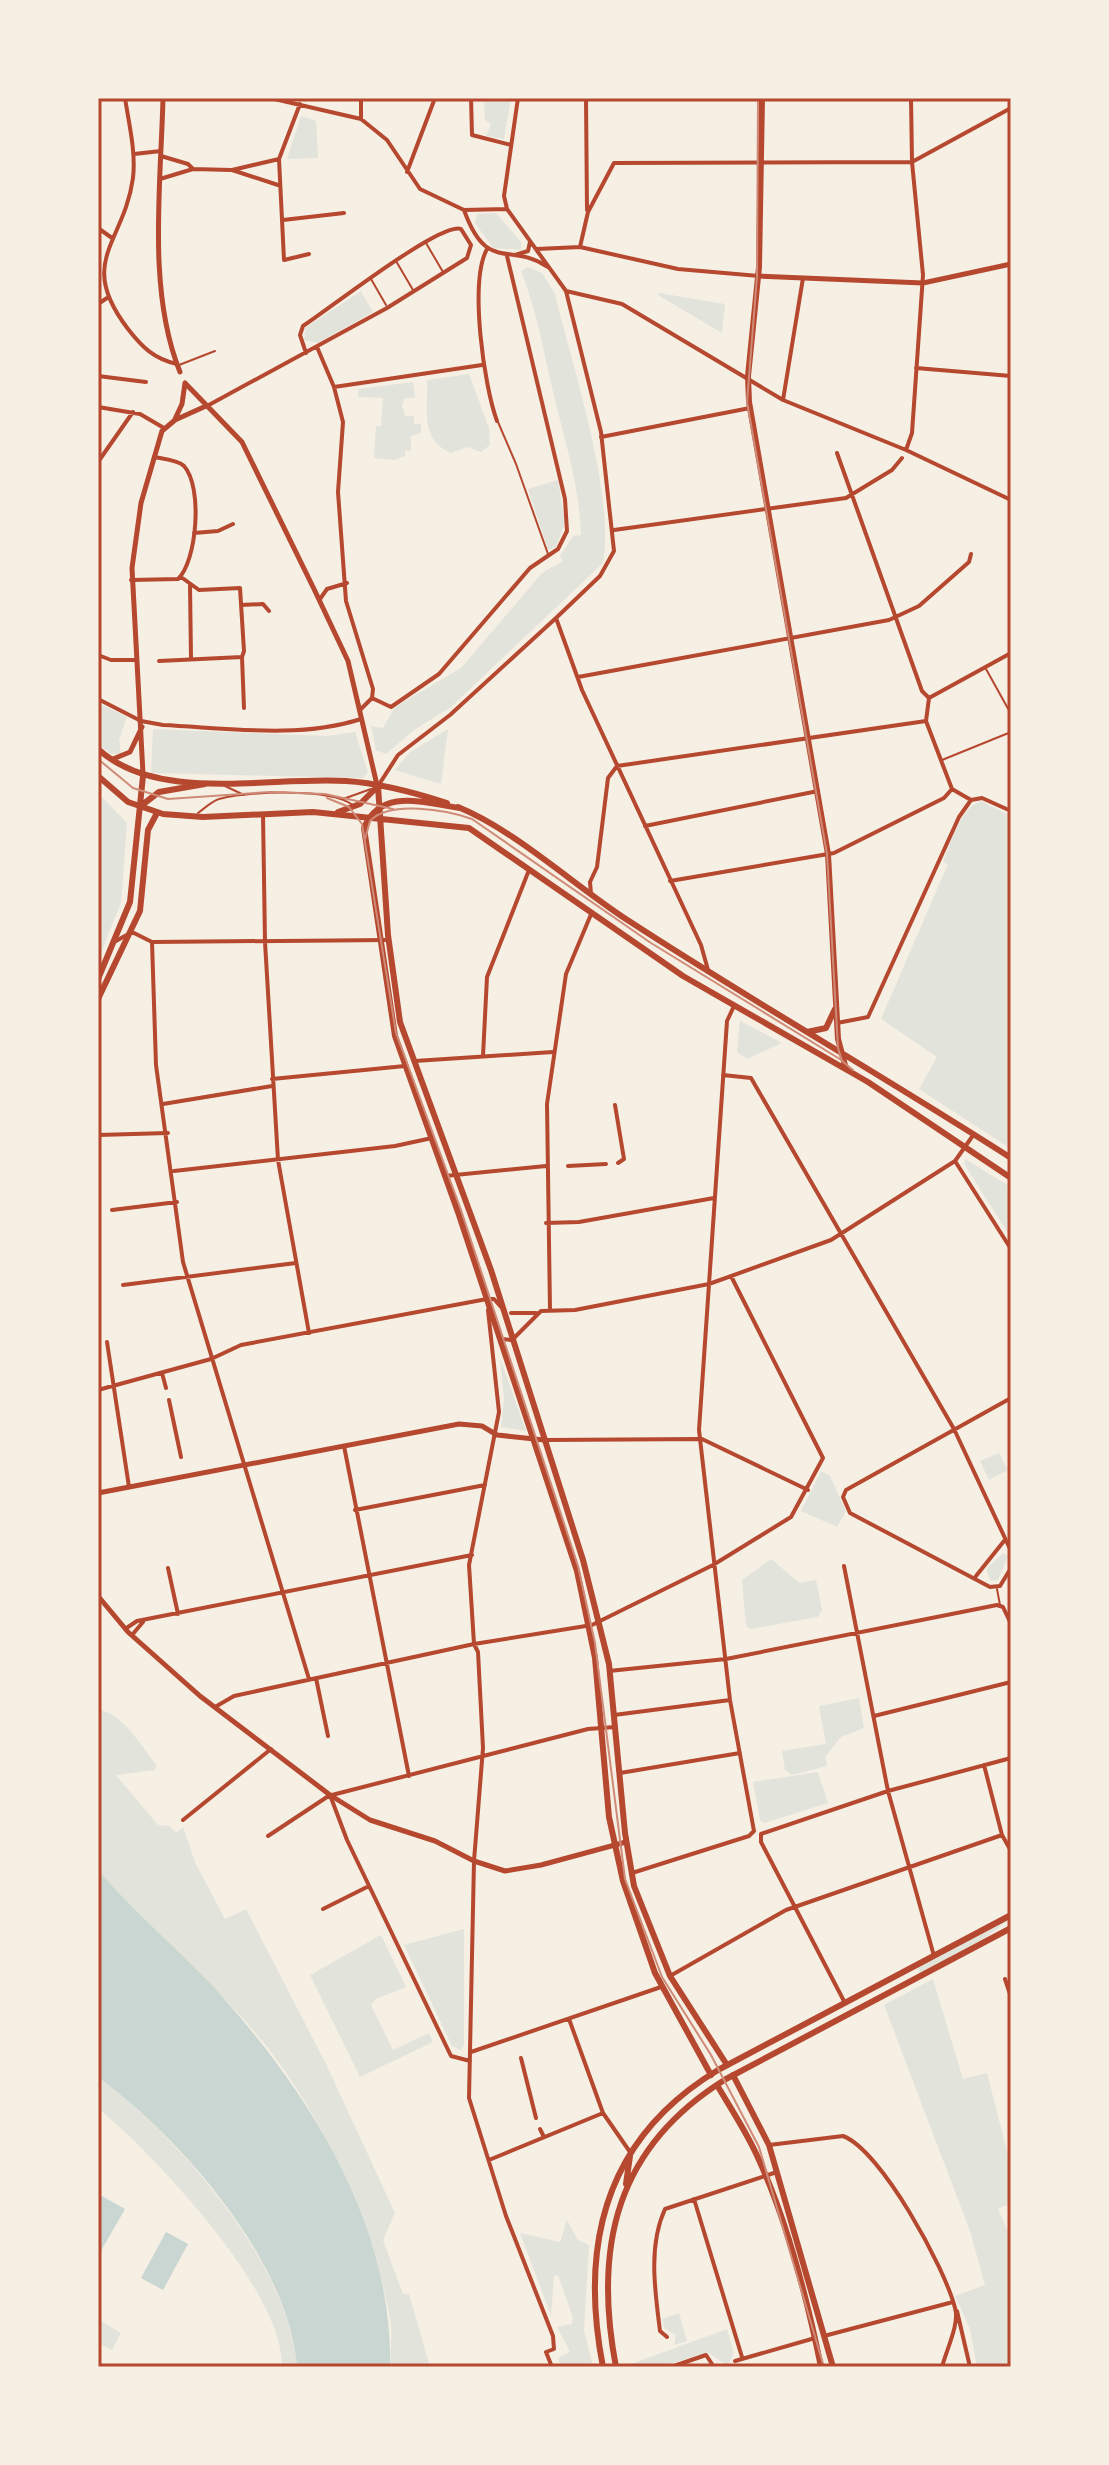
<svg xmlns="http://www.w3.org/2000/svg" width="1109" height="2465" font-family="'Asap Condensed',sans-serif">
<rect width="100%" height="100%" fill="#f6efe4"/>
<path fill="#e2e4dc" d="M484 98H511L504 139 486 136 491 124 485 120Z
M301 116 316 121 318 158 287 159Z
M496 213 521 242V250L493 248 475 223 477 214Z
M528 267 542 273 555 294C572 366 615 493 603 563L451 707 414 730 386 754 376 750 371 726 383 728 395 707 461 668 542 573 563 561 560 556 573 536 581 535C580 489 565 441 554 396 544 354 537 311 521 271Z
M361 291 373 312 318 343 304 340 305 328Z
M659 293 725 304 722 333 658 295Z
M469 374 489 428 490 445 481 452 467 447 451 453C420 440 428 409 427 380Z
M413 382 415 398H405L402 405 405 416H414V424H421V433L411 436V451H405V456L394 460 374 458 376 426H381L383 398 358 397V389Z
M558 480 565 522 556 547 548 550 528 489Z
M98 703 127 717 119 740 121 754H111L98 744Z
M153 729 326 736 355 732 368 772 363 778 151 773Z
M448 729 441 784 395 770 410 752Z
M98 793 127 823 121 903 98 960Z
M981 801 1011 816V1149L919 1089 937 1057 881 1019 948 864 943 862C951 843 960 808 981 801Z
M740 1021 782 1043 747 1059 737 1052Z
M965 1159 1011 1187V1238L964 1164Z
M500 1358 526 1431 501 1427 504 1399Z
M999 1453 1008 1470 989 1480 980 1461Z
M821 1471 830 1476 846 1511 837 1527 801 1511Z
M1003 1553 1008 1556 998 1580 991 1581 986 1569Z
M771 1559 800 1583 816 1580 822 1610 818 1617 750 1629 746 1626 742 1580Z
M859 1698 864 1728 841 1737 825 1757 827 1766 792 1775 785 1770 782 1751 826 1744 819 1706Z
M98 1710C122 1712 143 1748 157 1766L154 1770 116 1775 158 1825 170 1826 176 1833 183 1827 195 1862 225 1919 246 1909 326 2064 395 2213 383 2240 403 2294H409L430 2367H390C390 2351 393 2333 390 2318 373 2227 327 2126 271 2052 220 1986 152 1934 98 1870Z
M818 1772 828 1803 764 1823 760 1820 753 1782Z
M1011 1918 985 1938 920 1973 917 1967Z
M464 1929V2046L460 2050 452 2046 404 1945Z
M381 1935 406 1987 376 1999 371 2005 393 2050 429 2033 433 2042 360 2077 310 1975Z
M933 1979 963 2079 987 2073 1011 2167V2203L998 2209 1011 2238V2367H977L970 2329 955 2296 985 2285 970 2231 884 2005Z
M98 2077C179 2137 289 2264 297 2367H282C284 2291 154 2155 98 2108Z
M567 2220 578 2240 589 2245 584 2330 593 2367H561L558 2358 570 2352 557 2327 572 2324 573 2318 558 2275 554 2276 551 2316 520 2233 560 2242Z
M679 2313 687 2341 674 2345 676 2335 664 2328 662 2319Z
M98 2319 121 2333 112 2350 98 2343Z
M727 2329 734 2353 728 2366 708 2353 657 2367H623Z"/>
<path fill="#c9d6d2" d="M98 1870C132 1910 172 1944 209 1982 305 2086 393 2221 390 2367H297C289 2261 181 2138 98 2077Z
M102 2196 125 2209 98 2256V2204Z
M166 2232 188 2244 163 2290 141 2278Z"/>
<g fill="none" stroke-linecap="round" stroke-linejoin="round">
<path stroke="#b5482f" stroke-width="2" d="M426 243 443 272
M396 261 413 290
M371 279 386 305
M179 365 215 351
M498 422 516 464 548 554
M986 669 1011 714
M942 760 1011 732
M225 786 244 795
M343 799 371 789
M198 813C205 808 212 801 219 799 248 792 329 787 353 805
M997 1589 1000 1605"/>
<path stroke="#b5482f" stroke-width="4" d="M125 98C129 124 136 152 133 178 124 244 76 261 128 329 142 347 154 359 177 364
M270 98 361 119 387 140 420 189 464 210
M361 98V119
M471 98 472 135 511 145
M586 98 587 210
M300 104 279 159 284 260 309 254
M134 154 161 151
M193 169 231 170
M407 172 435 98
M160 179 193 169 188 164 161 156
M278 185 232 170 279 159
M464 210C487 274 509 241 548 267
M464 210 507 209
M283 220 344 213
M98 228 112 238
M580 247 588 212 614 163 912 162 1011 108
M487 249C469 282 484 386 497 421
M537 249 580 247 678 269 759 276
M515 255 528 251 530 242
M566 291 622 304 783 400 906 450 1011 500
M98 304 107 298
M317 347 334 387 343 422 338 492 346 601 373 689 372 698 360 710
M916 368 1011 376
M98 376 146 382
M334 387 482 365
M783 400 803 278
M207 406 387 308 467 258 471 245 461 229C441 221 328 310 303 326L300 335 306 353
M98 407 140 414 164 428
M601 437 750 408
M906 450 912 433 923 275 912 162 911 98
M837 453 922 691 929 698 926 721 952 789 971 800
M98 462 133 412
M614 530 846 498 892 470 902 458
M194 533 218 531 233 524
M131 580 178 579C197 561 203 487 184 466 178 460 163 459 154 457
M190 585 191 659
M320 599 327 589 347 583
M241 605 263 604 269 611
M556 618 582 690 701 945 708 970
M98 655 111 660H137
M242 657 244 708
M159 661 242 657 244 651 240 588 199 590 181 577
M578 677 889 620 919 606 969 562 971 554
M372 698 391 707 439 674 530 568 558 549 567 531 565 499 507 256
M929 698 1011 653
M98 699 141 721 163 725C227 728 299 739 361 719
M617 766 926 721
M378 786 398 755 450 715 556 618 600 576 614 551 601 432 566 291 507 209 504 196 518 98
M263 814 265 942 278 1160 309 1333
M645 826 818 791
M670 881 834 853 944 798 952 789
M591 894 590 882 597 867 608 778 617 766
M116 941 132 932 152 942 388 940
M152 942 156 1065 183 1262 309 1679
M837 1023 868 1017 959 817 971 800 982 798 1011 811
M483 1056 487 977 529 870
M415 1061 553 1052
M723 1075 751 1078 954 1429 1011 1551
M272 1079 405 1066
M163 1104 272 1086
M615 1105 624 1159 618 1163
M98 1135 168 1133
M955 1161 1011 1249
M568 1166 606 1164
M174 1171 395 1146 432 1138
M445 1176 546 1166
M112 1210 177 1202
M546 1223 579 1222 714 1198
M123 1285 296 1263
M488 1310 499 1412 469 1565 474 1644 478 1652 483 1748 474 1861 469 2098 506 2216 553 2336 554 2349 546 2352 552 2367
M550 1310 547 1104 566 974 592 912
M511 1313H536
M501 1339 512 1340 541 1311 575 1310 709 1284 831 1240 955 1161 974 1134
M107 1342 129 1487
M162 1373 166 1388
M98 1390 211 1359 241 1345 487 1299H494L501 1307
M1011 1398 846 1490 843 1497 850 1513 990 1587 1000 1586 1011 1568
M169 1400 181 1457
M546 1440 702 1439 808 1490
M344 1446 409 1776
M355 1510 485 1485
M844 1566 888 1791 934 1956
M168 1568 178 1614
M976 1576 1004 1541
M125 1629 137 1621 472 1555
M132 1635 143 1622
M609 1671 726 1659 997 1605 1003 1607 1011 1624
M316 1678 328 1736
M215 1707 234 1696 474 1644 592 1625 713 1565 791 1517 823 1458 731 1276
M614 1715 730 1700
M874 1716 1011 1682
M984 1765 1002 1835 1011 1851
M620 1773 740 1753
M330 1795 347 1840 451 2056 470 2061
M332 1795 588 1729 615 1727
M183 1820 271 1749
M268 1836 330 1795
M632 1873 749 1836 754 1831 730 1700 699 1430 727 1021 734 1006
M323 1909 369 1886
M670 1976 786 1910 1002 1835
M1005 1979 1011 1997
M845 2003 761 1842V1834L888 1791 1011 1758
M569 2019 603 2113 630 2152
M471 2052 661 1987
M521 2058 536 2118
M540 2129 544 2137
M769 2145 843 2136C881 2150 945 2268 955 2308 960 2323 946 2351 942 2367
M489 2160 603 2113
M694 2199 742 2357
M957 2311 970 2367
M824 2336 953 2302
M667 2337 660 2331C655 2291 648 2246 665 2209L777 2172
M735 2361 815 2338
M671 2367 706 2355 714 2367"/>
<path stroke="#b5482f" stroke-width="5" d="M163 98C161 184 147 291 180 372
M759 276 923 283 1011 264
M185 383 242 442 314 589 348 661 377 785
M175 419 182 404 185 383
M113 759 130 752 142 727
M143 774 132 568 141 503 162 431 175 420 206 406
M98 1493 459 1424 482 1426 497 1435 544 1440
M98 1596 128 1632 200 1696 330 1795 370 1820 435 1841 474 1861 505 1871 541 1865 626 1842"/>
<path stroke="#b5482f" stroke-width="6" d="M762 98 759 267 748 376 749 402 828 854 838 1039 846 1069
M98 749C158 804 270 776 346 781 379 783 416 793 447 803
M98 776 128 802 163 814 203 817 313 812 469 828 683 976 868 1082 1011 1178
M378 786 388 935 400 1022 491 1270 583 1560 609 1664 625 1833 634 1886 670 1976 727 2065
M142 805 159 792 205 784
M458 807C515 830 576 887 629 921 755 1003 885 1077 1011 1158
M460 808C424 803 381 787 364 828L395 1036 459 1215 577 1571 595 1658 609 1817 623 1881 655 1973 711 2075
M338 812 360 804 378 786
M98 979 130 902 143 776
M98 999 140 911 148 830 157 813
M807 1032 826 1028 835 1009"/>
<path stroke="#b5482f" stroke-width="6" d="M733 2075 769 2145 833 2367
M717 2085C731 2109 748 2134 759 2160 788 2224 807 2298 821 2367
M626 2184 630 2156
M603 2367C579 2244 605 2138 718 2070L1011 1915
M616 2367C593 2246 616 2147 726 2079L1011 1928"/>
<path stroke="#cf8b77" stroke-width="2" d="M758 98 757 276 747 402 827 854 838 1048 842 1061 853 1070
M98 759 133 788 168 799 270 792 325 794 393 809
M327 798 349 807 362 824 396 1033 461 1210 578 1566 595 1643 625 1879 662 1977 711 2055 759 2147 824 2367
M365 839 370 821C390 800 447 810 472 819L651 943 843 1061"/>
</g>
<rect width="1109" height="2465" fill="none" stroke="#f6efe4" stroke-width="200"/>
<rect x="100" y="100" width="909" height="2265" fill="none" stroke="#b5482f" stroke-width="3"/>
</svg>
